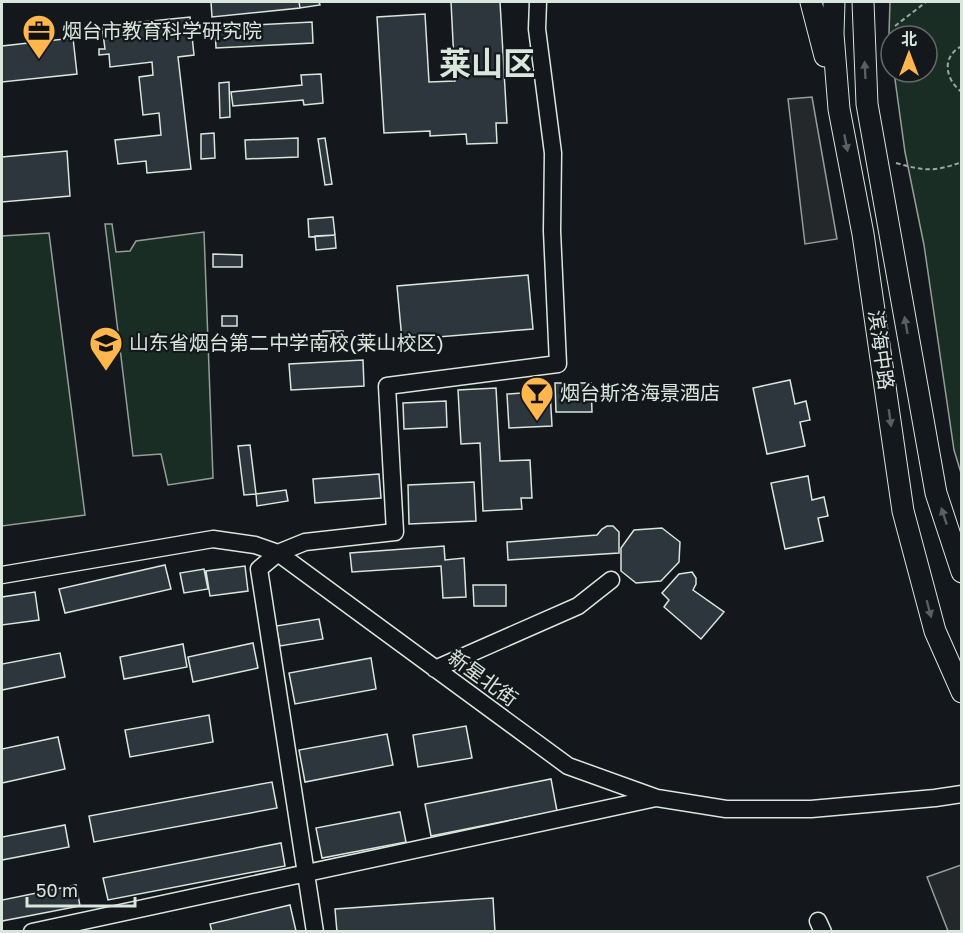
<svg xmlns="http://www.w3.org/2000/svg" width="963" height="933" font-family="'Golos Text','Noto Sans SC',sans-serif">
<rect width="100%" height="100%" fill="#14181c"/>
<path fill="#1a2d24" stroke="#939e99" stroke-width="1.5" d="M890 2H961V473L954 450 924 245 905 152 894 72H927V36H891V48L889 33Z
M105 224H112L116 252 130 251 136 241 204 232 213 478 168 485 161 454 133 456Z
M49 233 85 515 2 526V236Z"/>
<path fill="#24282b" stroke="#939e99" stroke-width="1.5" d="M812 97 837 239 805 244 788 99Z
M961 865V931H948L927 877Z"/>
<path fill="#2c363c" stroke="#d8e6dc" stroke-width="1.5" d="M211 2H299L300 8 212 17Z
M299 2H319L320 5 300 8Z
M451 2H500L507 123H496L497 143 467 144 466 134 430 136V131L384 133 377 17 425 14 429 82 455 81Z
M190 17 194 55 178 57 191 169 147 173 146 161 118 164 115 140 161 135 159 113 143 115 139 77 153 75 152 62 110 67 109 54 99 55V49H105L102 26Z
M312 22 313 43 216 48 215 27Z
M73 38 77 74 2 82V46Z
M321 74 323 103 304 105 303 100 233 106 231 92 302 85 301 75Z
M229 82 230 117 220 118 219 83Z
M214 133 215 158 201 159V134Z
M298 138V157L246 159 245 140Z
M325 138 332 184 325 185 318 139Z
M67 151 70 196 2 202V157Z
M333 217 335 235 309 237 308 219Z
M335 235 336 248 316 250 315 236Z
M213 254 242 255V267H213Z
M528 275 533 329 402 340 397 286Z
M222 316H237V326H222Z
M323 331H343V340H323Z
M363 360 364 386 291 390 289 364Z
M790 380 795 404 806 401 810 420 800 422 805 446 767 454 753 388Z
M555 383H591L592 412H556Z
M496 388 500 461 530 460 532 498H521L522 509 483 511 480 443 461 444 458 390Z
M550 391 552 426 509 428 507 394Z
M446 401 447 427 404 429 403 403Z
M250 445 256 494 244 495 238 446Z
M379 474 381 498 315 503 313 479Z
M808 476 812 500 824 497 828 516 818 518 823 541 785 549 771 483Z
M474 482 476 521 409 524 408 485Z
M286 490 288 501 257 506 256 494Z
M607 526H613L619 532V553L508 560 507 542 597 535 602 529Z
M662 528 680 542 679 562 661 581 636 583 621 571V548L634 530Z
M444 546 445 560 464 558 466 597 443 598 441 566 352 572 350 553Z
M165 565 171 589 65 613 59 589Z
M245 566 248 591 210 596 206 571Z
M204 569 208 589 184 593 180 573Z
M692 572 696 578V584L693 590 724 612 701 639 664 607 669 600 662 593 679 574Z
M473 585H506V606H474Z
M35 592 39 620 2 625V597Z
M319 619 323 639 280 646 276 626Z
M253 643 258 668 193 682 188 657Z
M183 644 187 667 124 679 120 657Z
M60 653 65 677 2 690V664Z
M371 658 376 689 295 704 289 673Z
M209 715 213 742 130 757 125 730Z
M466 726 472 758 418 767 413 735Z
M387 734 393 765 305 782 299 750Z
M58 737 65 769 2 783V749Z
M551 779 557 811 431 836 425 804Z
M272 782 277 808 94 842 89 816Z
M400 812 406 842 322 858 316 828Z
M65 825 69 847 2 860V837Z
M281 843 285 866 108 900 103 878Z
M76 885 80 906 2 921V900Z
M493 898 495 932H337L335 909Z
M290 905 296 931 212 932 210 924Z"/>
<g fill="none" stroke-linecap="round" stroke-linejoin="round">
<g stroke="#d8e6dc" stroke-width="19">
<path id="minor" d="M2 575 213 539 255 545 278 553 568 766 657 798 726 809H811L935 798 962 794
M435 669 578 606 611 580
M818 921 823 932
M32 932 656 798
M315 932 259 569 278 553 305 542 395 532 387 386 558 364 552 231 553 153 537 29 538 2"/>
</g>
<g stroke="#d8e6dc" stroke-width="23">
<path id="major" d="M811 2 825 56
M834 2 833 34 839 109 863 234 903 511 935 631 962 692
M863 2 867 104 936 493 962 572"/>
</g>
<path stroke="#9da8a2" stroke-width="2" stroke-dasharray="4.5 3" stroke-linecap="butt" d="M895 26 926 2
M962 46C941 56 945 80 962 92
M896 163C924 171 934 172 962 162"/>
<use href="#minor" stroke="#14181c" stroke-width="16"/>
<use href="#major" stroke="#14181c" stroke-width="21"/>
</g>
<defs><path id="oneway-solid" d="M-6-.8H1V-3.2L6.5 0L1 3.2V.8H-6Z" transform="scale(1.5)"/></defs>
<g fill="#59605f">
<use href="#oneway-solid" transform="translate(865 70) rotate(-93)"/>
<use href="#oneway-solid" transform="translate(846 143) rotate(79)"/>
<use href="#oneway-solid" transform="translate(906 325) rotate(-100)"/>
<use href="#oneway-solid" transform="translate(890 418) rotate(82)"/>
<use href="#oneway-solid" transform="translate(944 516) rotate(-108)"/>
<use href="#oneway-solid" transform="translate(929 609) rotate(75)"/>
</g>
<defs>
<g id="office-pin" transform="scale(1.725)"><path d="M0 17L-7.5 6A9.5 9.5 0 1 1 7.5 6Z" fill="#ffb74d" stroke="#14181c"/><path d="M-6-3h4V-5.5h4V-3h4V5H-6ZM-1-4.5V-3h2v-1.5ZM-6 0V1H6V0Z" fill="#111"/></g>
<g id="school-pin" transform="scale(1.725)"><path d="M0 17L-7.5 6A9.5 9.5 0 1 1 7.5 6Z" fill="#ffb74d" stroke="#14181c"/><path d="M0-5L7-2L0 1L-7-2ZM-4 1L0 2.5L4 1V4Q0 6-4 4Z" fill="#111"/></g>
<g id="bar-pin" transform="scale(1.725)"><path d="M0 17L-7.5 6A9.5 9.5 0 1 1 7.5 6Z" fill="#ffb74d" stroke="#14181c"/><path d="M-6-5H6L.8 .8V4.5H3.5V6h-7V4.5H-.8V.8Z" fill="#111"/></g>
</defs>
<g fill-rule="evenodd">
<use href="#office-pin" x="39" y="31"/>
<use href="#school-pin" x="106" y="343"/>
<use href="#bar-pin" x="537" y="393"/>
</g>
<g text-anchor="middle" stroke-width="4.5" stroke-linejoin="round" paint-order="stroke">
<g font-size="20" fill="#d8e6dc" stroke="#14181c" text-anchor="start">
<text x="62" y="38">烟台市教育科学研究院</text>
<text x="129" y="350">山东省烟台第二中学南校(莱山校区)</text>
<text x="560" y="400">烟台斯洛海景酒店</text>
</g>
<g font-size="20" fill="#d8e6dc" stroke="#14181c">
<text transform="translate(881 350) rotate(82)" y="7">滨海中路</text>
<text transform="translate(483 678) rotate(36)" y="7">新星北街</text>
</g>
<g font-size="32" font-weight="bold" fill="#d8e6dc" stroke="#14181c">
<text x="487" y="75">莱山区</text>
</g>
</g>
<rect width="963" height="933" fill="none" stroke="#d8e6dc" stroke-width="6"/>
<g transform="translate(909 54)"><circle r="28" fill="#14181c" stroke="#626a69" stroke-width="1.5"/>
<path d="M0-4.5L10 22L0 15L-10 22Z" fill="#ffb74d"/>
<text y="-9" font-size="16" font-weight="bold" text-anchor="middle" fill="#d8e6dc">北</text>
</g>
<path d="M27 897v9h108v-9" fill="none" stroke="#d8e6dc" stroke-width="3"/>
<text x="36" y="897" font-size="18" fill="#d8e6dc" stroke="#14181c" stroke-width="4.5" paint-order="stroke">50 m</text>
</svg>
